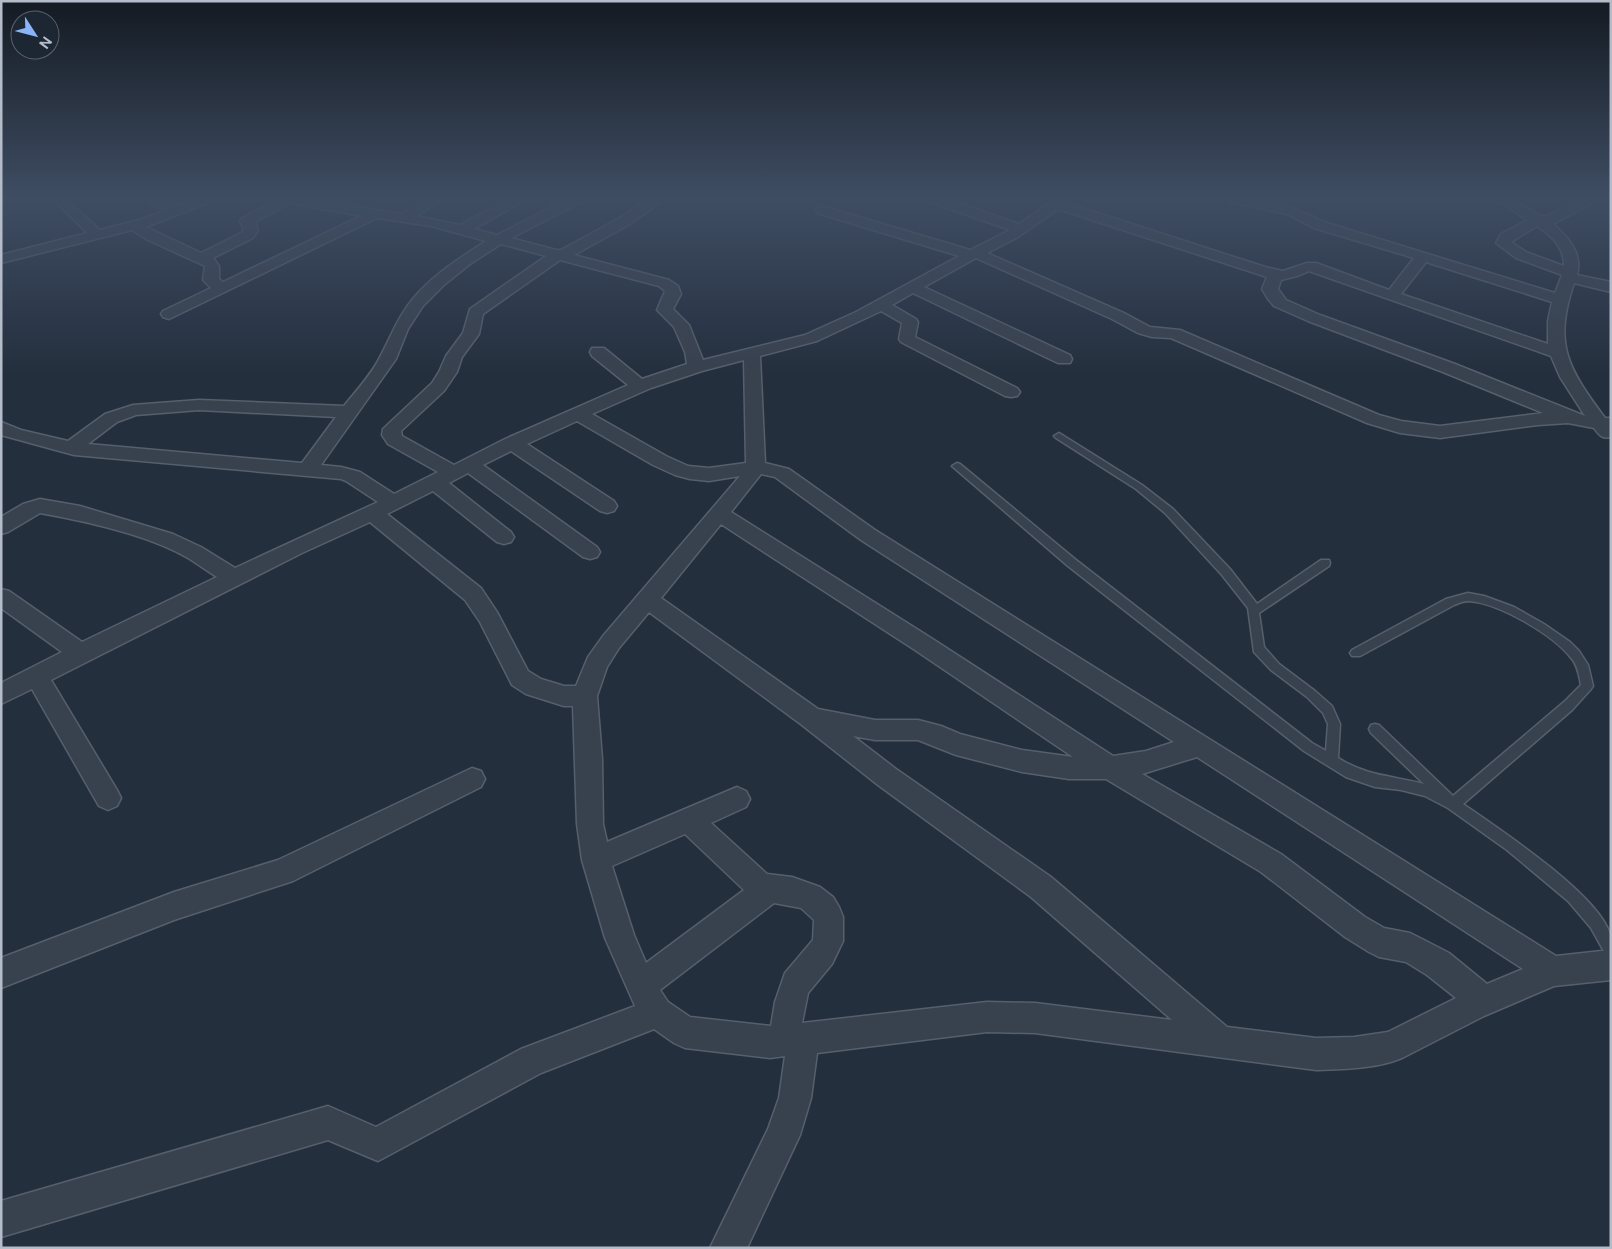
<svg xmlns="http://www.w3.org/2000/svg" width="1612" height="1249" font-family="'Public Sans',sans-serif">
<rect width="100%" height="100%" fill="#242f3e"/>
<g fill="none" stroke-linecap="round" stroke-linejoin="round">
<g stroke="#565f6c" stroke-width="3">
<path id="service" d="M1059 433 1142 485 1173 509 1230 569 1257 604 1321 560H1329L1330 563 1329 566 1259 613 1264 647 1279 664 1315 691 1332 706 1340 724 1338 758C1369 777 1390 775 1424 784L1371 733 1369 729 1371 725 1375 724 1379 725 1453 796 1564 702 1581 685C1579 676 1578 666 1572 659 1554 635 1499 603 1469 601 1463 601 1459 603 1454 605L1360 656H1352L1350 653 1352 650 1446 599 1468 593 1484 596 1514 607 1544 624 1570 642 1579 651 1588 665 1593 686 1591 689 1572 710 1463 804C1499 829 1598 894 1610 934 1612 941 1611 950 1611 957L1606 955 1591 928 1568 901 1507 850 1448 808 1425 796 1401 790 1375 787 1346 777 1304 751 1068 566 952 466 957 463 960 464 1076 560 1312 743 1326 751 1328 724 1323 713 1307 697 1271 670 1254 652 1248 608 1222 575 1165 513 1136 489 1056 438 1054 436Z"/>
</g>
<g stroke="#565f6c" stroke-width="3">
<path id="minor" d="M53 199H66L100 230 142 219 164 211 149 202 148 199H163L175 206 194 199H211L210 202 146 227 201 253 243 232 244 230 240 221 242 218 278 199H312L401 214 425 199H439L438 202 417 216 460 225 508 199H523L522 202 474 229 497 235 567 199H583L582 202 511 238 556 250H561L618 219 648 199H662L661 202 628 225 574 255 669 280 678 286 681 294 673 309 689 325 703 360 805 335 856 312 959 256 817 213 815 210 817 207 822 206 970 250 1010 230 930 202 929 199H947L1019 224 1055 199H1069L1067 203 1265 267 1283 271 1307 263H1316L1389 290 1414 258 1314 228 1287 214 1229 202 1227 199C1261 195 1294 207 1324 222L1555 293 1562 275 1516 258 1496 243 1501 234 1528 220 1494 199H1510L1544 217 1581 199H1596L1595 202 1553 224C1568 237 1583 253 1577 275L1611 282V292L1574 283C1553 345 1568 368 1605 418H1611V437C1602 439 1599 435 1594 428L1568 423 1538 425 1440 438 1400 433 1367 423 1171 338 1152 337 1138 333 1112 319 976 258 924 287 1070 355 1072 359 1070 363H1058L913 293 892 305 916 319 918 322 915 337 1017 388 1020 392 1017 396 1011 397 1005 396 901 342 899 339 902 323 881 311 817 341 760 356 765 463 789 469 875 530 1556 956 1611 950V980L1554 986 1484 1016 1402 1058C1375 1069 1345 1069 1316 1070L1035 1033 987 1032 817 1053 811 1098 800 1135 747 1248H710L768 1129 779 1098 785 1056 770 1058 685 1048 674 1043 654 1029 541 1073 378 1161 328 1140 1 1237V1201L328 1106 376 1127 521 1049 635 1006 605 938 582 860 577 824 573 706H564L526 694 512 685 480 622 465 600 370 522 302 553 51 680 117 790 121 798 117 806 108 810 99 806 32 689 1 704V683L62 652 1 608V589L9 591 82 642 217 577C207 571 198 564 188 558 149 535 85 521 40 513L8 532 1 534V517L23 504 40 499 80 506 173 534 201 547 235 568 378 502 346 481 341 479 74 455 1 435V422L21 430 68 441 105 414 133 405 199 400 344 406C356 391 372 374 380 357 391 337 397 318 412 300 432 275 460 258 486 241L431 226 377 218 169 319 163 317 161 314 163 311 211 288 203 280 205 266 148 240 132 230 1 263V255L87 233ZM290 203 361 216 223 282 219 279V266L213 258 253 238 258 230 255 222ZM1058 209 1267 277 1262 289 1268 299 1274 306 1308 321 1443 372 1543 413 1440 426 1401 421 1379 415 1180 330 1150 327 1124 313 987 253 1018 237ZM1537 226C1552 236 1564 247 1564 266L1526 252 1511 242ZM501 244 546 256 470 309 463 333 446 356 439 372 432 383 383 429 382 435 388 444 438 472 394 494 360 472 341 467 321 465 396 359 408 329 423 306 445 284 470 264ZM560 260 659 286 665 291 657 310 674 327 685 352 687 364 642 379 604 348H592L590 352 592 356 628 385 505 439 454 465 402 436 401 431 444 391 457 372 462 357 479 334 483 314ZM1426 262 1552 302 1548 321V344L1401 294ZM1309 271 1551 356 1560 377 1585 416 1455 364 1320 315 1286 300 1278 289 1281 280 1297 276ZM744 360 746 463 709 468 688 466 666 456 592 414 651 388 702 371ZM199 410 336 417 302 463 88 444 117 422 136 415ZM577 421 653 465 675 475 690 479 709 481 740 476 603 636 588 657 576 686H564L541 679 528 671 497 612 481 588 387 514 433 491 497 542 504 544 511 542 514 537 511 532 449 483 468 473 583 557 590 559 597 557 600 552 597 547 483 465 511 451 600 511 607 513 614 511 617 506 614 501 527 444ZM761 474 775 477 861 540 1174 742 1146 751 1113 756 931 638 731 512ZM721 524 915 650 1073 757 1022 750 960 734 941 726 918 720H875L818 709 661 598ZM649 612 802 725 878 785 1031 897 1172 1020 1035 1003 987 1002 802 1023 808 993 832 964 843 941V917L839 907 833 897 820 887 792 877 767 874 711 823 746 807 750 799 746 791 737 787 607 842 603 824 602 759 597 696 607 667 619 648ZM853 736 875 740H918L956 755 1022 772 1069 779H1106L1261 872 1345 937 1369 952 1379 957 1406 962 1427 975 1456 998 1388 1032 1354 1037 1316 1038 1227 1027 1051 877 896 769ZM1197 757 1523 969 1487 984 1449 953 1420 938 1410 933 1384 928 1365 917 1281 854 1142 774ZM685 834 744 890 646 963 634 935 612 866ZM774 903 801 908 814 920 813 940 785 973 775 1002 771 1026 690 1017 668 1002 660 990Z
M472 768 481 771 485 779 481 787 293 881 174 920 1 988V958L174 892 278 860Z"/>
</g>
<use href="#service" fill="#38414e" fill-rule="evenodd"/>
<use href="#minor" fill="#38414e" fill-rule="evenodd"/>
</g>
<linearGradient id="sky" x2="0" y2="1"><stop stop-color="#141a22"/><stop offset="0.53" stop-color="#3f4d63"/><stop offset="1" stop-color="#3f4d63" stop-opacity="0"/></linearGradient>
<rect width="1612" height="373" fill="url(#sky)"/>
<rect width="1612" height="1249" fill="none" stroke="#b4bcc9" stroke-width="5"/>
<g transform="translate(35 35) rotate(126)"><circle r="24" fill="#1d2633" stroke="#59626f"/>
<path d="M0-4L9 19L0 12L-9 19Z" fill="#8ab4f8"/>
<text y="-8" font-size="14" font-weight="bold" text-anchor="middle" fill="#b4bcc9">N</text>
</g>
</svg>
